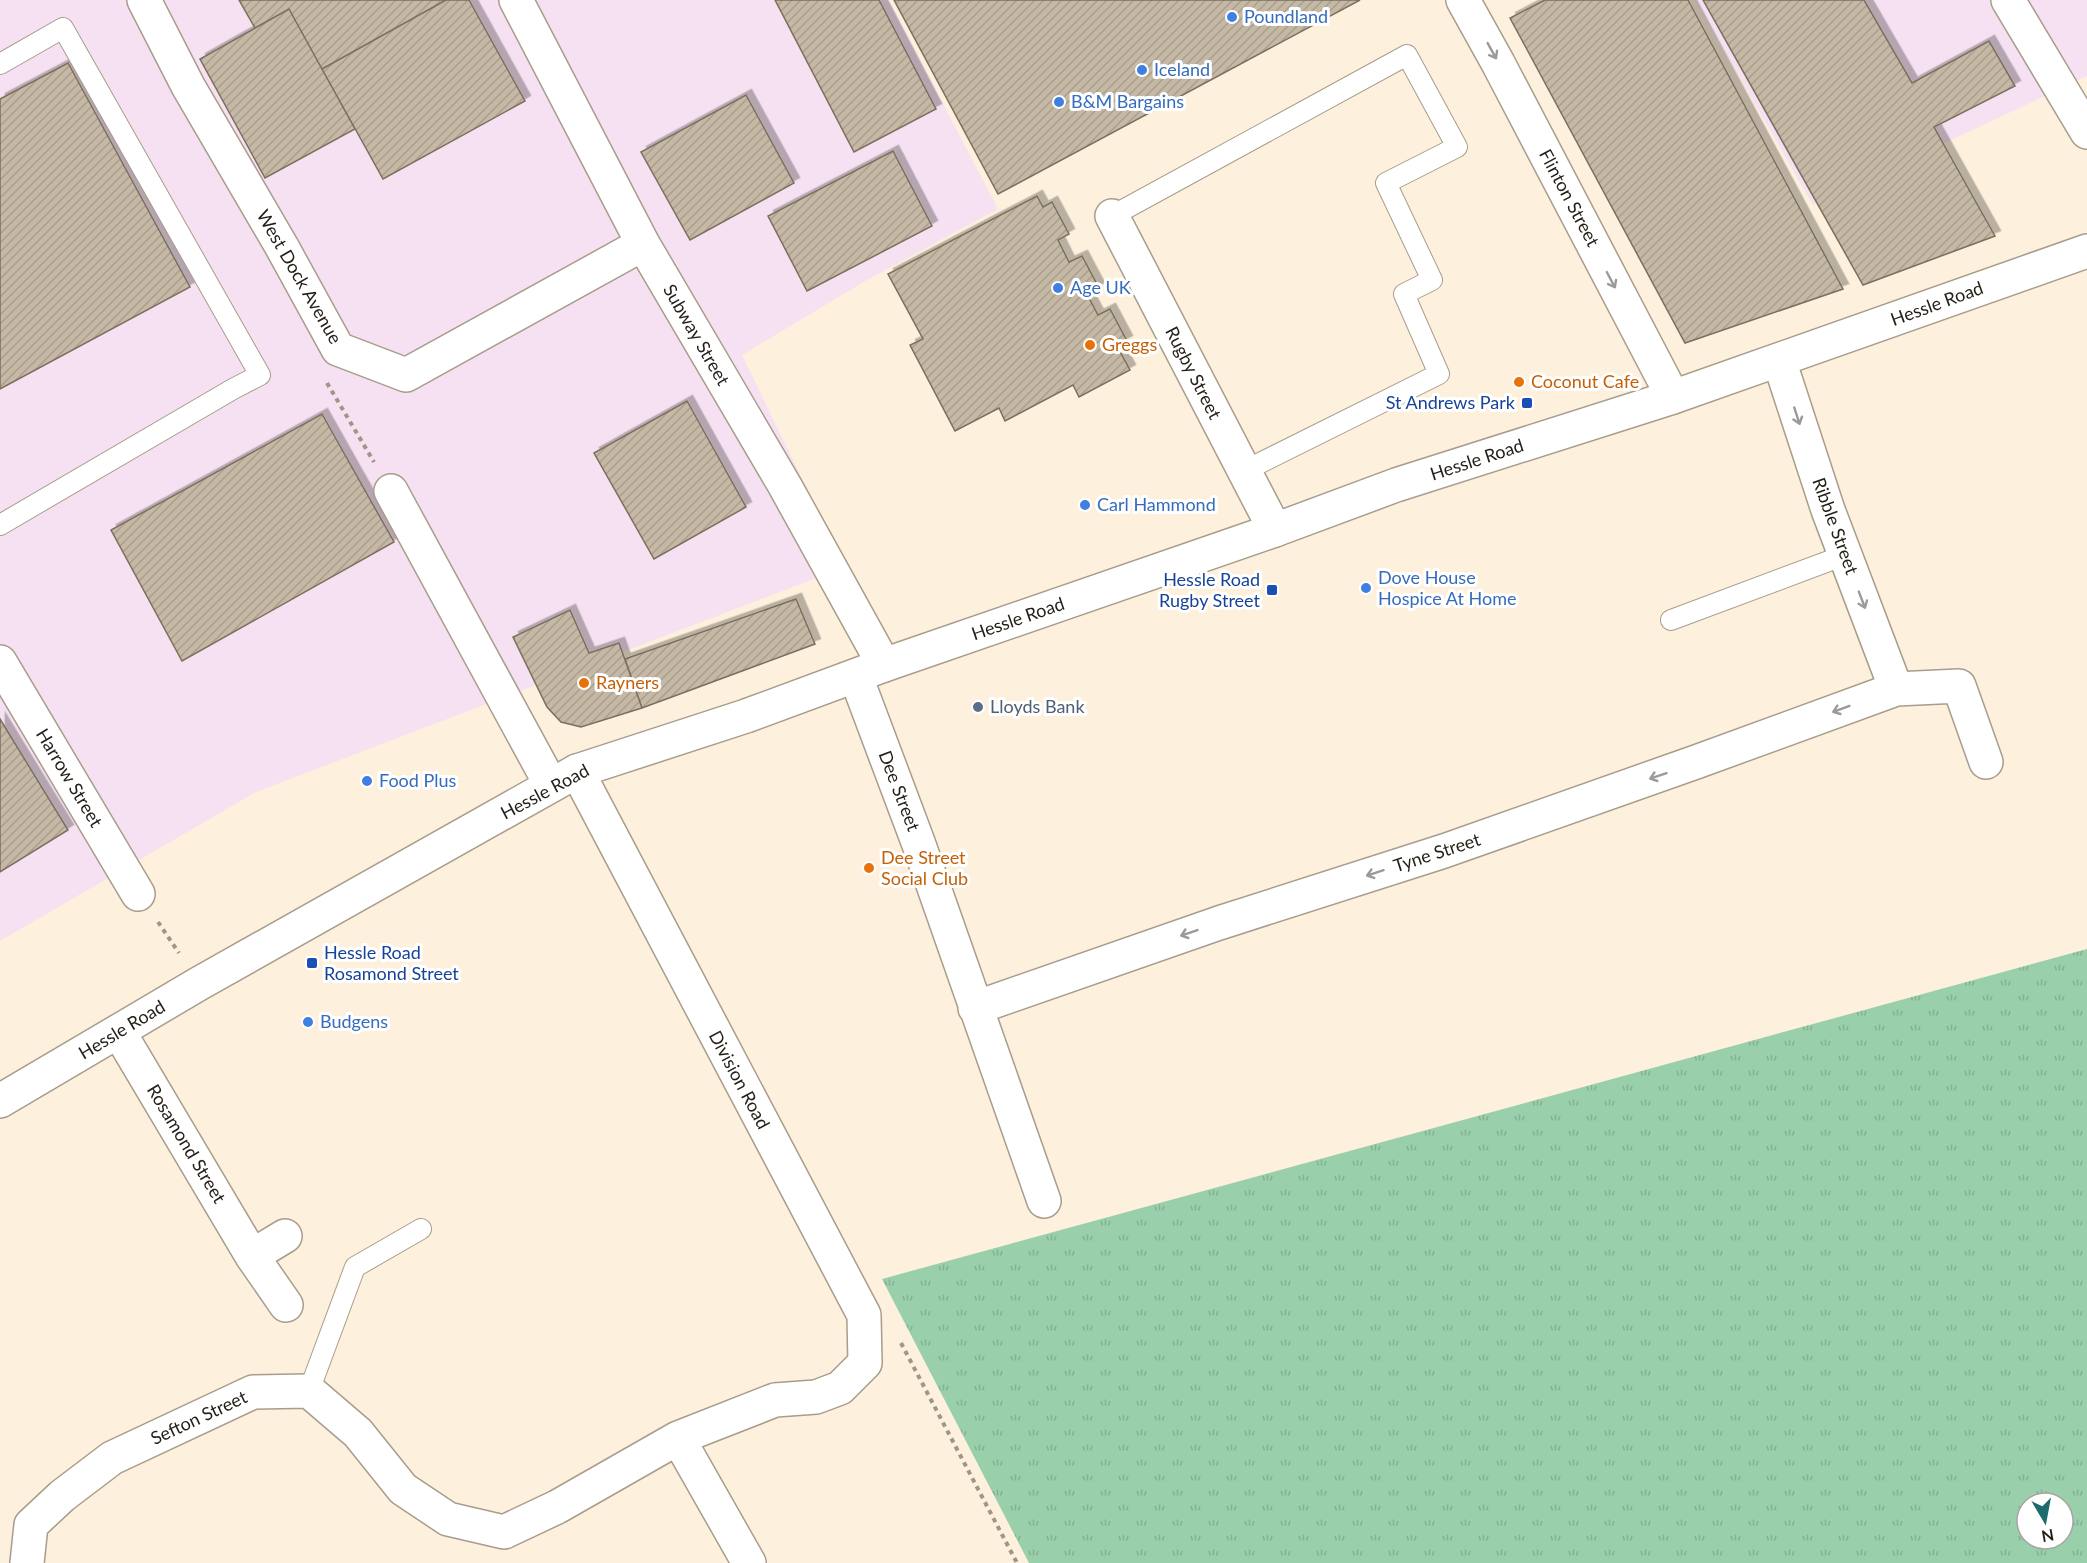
<svg xmlns="http://www.w3.org/2000/svg" width="2087" height="1563" font-family="Lato,sans-serif">
<defs>
<pattern id="park-tufts" width="24" height="20" patternUnits="userSpaceOnUse" patternTransform="scale(1.5)"><rect width="24" height="20" fill="#9acfac"/><path d="M3 7l-1-3M5 7V3M7 7l1-3M15 17l-1-3M17 17v-4M19 17l1-3" fill="none" stroke="#84b193"/></pattern>
<pattern id="building-hatch" width="6" height="6" patternUnits="userSpaceOnUse" patternTransform="scale(1.5)"><rect width="6" height="6" fill="#c5b9a6"/><path d="M-1 1l2-2M0 6l6-6M5 7l2-2" fill="none" stroke="#a99f8e"/></pattern>
<filter id="shadow"><feDropShadow dx="5.5" dy="-5.5" stdDeviation="0" flood-color="#0004"/></filter>
</defs>
<rect width="100%" height="100%" fill="#fdf0dd"/>
<path fill="#f5e1f1" d="M0 0H889L998 209 867 280 742 355 845 567 256 792 0 941Z
M1695 0H2087V76L1813 205Z"/>
<path fill="url(#park-tufts)" fill-rule="evenodd" d="M2087 949V1563H1029L882 1279ZM2027 1503H2063V1539H2027Z"/>
<path fill="url(#building-hatch)" stroke="#7a6f5d" stroke-width="1.5" filter="url(#shadow)" d="M239 0H446L322 69 289 9 255 28Z
M446 0H469L525 101 383 179 322 69Z
M775 0H879L936 109 854 152Z
M894 0H1360L998 194Z
M1545 0H1688L1843 289 1685 343 1510 18Z
M1703 0H1864L1912 83 1989 41 2015 86 1934 127 1995 236 1863 285Z
M289 9 355 129 265 178 200 59Z
M68 63 190 287 0 389V99Z
M746 95 794 183 690 240 641 152Z
M893 151 932 226 807 291 768 216Z
M1037 196 1043 207 1052 202 1069 234 1058 240 1069 262 1082 256 1099 288 1087 294 1098 315 1110 309 1127 341 1117 346 1130 370 1079 397 1073 385 1005 421 999 408 955 431 910 345 923 339 888 274Z
M687 401 746 507 654 559 594 453Z
M322 414 394 542 182 661 111 530Z
M796 599 815 644 642 708 625 659Z
M570 610 589 653 619 643 642 708 581 727 561 722 547 707 513 637Z
M0 719 68 830 0 872Z"/>
<g fill="none" stroke-linecap="round" stroke-linejoin="round">
<g stroke="#a89d8b" stroke-width="22">
<path id="lane" d="M0 64 63 28 260 375 233 389 0 525
M1112 216 1407 55 1457 147 1386 183 1432 280 1404 294 1439 374 1244 471
M1671 620 1845 555
M309 1391 355 1267 421 1229"/>
</g>
<g stroke="#a89d8b" stroke-width="36">
<path id="street" d="M144 0 188 86 282 247 338 349 406 375 643 244
M516 0 643 244 785 486 884 665
M1463 0 1498 63 1673 397
M2008 0 2087 132
M1112 216 1275 530
M1779 360 1828 510 1896 689
M391 491 551 785
M0 662 138 894
M856 677 918 842 1044 1201
M975 1008 1219 923 1444 851 1696 762 1896 689 1959 686 1986 762
M119 1032 252 1256 286 1305
M252 1256 285 1236
M678 1438 749 1563
M27 1563 31 1525 62 1496 112 1458 253 1392 309 1391 358 1433 403 1489 448 1519 504 1532 557 1507 678 1438 775 1400 816 1397 840 1388 865 1363 864 1315 577 771"/>
</g>
<g stroke="#a89d8b" stroke-width="36">
<path id="secondary" d="M0 1101 200 983 577 771 746 716 884 665 1275 530 1396 485 1673 397 2087 251"/>
</g>
<path stroke="#a09688" stroke-width="4" stroke-dasharray="4.5 4.5" stroke-linecap="butt" d="M327 383 374 462
M158 922 179 953
M901 1343 1017 1563"/>
<use href="#lane" stroke="#fff" stroke-width="20"/>
<use href="#street" stroke="#fff" stroke-width="33"/>
<use href="#secondary" stroke="#fff" stroke-width="33"/>
</g>
<defs><path id="oneway-shaft" d="M-6 0H5M1.5-3L5.5 0L1.5 3" fill="none" stroke-width="1.6" stroke-linecap="round" stroke-linejoin="round" transform="scale(1.5)"/></defs>
<g stroke="#9c9a97">
<use href="#oneway-shaft" transform="translate(1492 51) rotate(61)"/>
<use href="#oneway-shaft" transform="translate(1611 280) rotate(62)"/>
<use href="#oneway-shaft" transform="translate(1797 416) rotate(72)"/>
<use href="#oneway-shaft" transform="translate(1862 600) rotate(69)"/>
<use href="#oneway-shaft" transform="translate(1841 709) rotate(160)"/>
<use href="#oneway-shaft" transform="translate(1658 776) rotate(161)"/>
<use href="#oneway-shaft" transform="translate(1375 873) rotate(162)"/>
<use href="#oneway-shaft" transform="translate(1189 933) rotate(161)"/>
</g>
<g fill="#3f7fe0" stroke="#fff" stroke-width="2">
<circle cx="1232" cy="17" r="6"/>
<circle cx="1142" cy="70" r="6"/>
<circle cx="1059" cy="102" r="6"/>
<circle cx="1058" cy="288" r="6"/>
<circle cx="1085" cy="505" r="6"/>
<circle cx="1366" cy="588" r="6"/>
<circle cx="367" cy="781" r="6"/>
<circle cx="308" cy="1022" r="6"/>
</g>
<g fill="#e8710a" stroke="#fff" stroke-width="2">
<circle cx="1090" cy="345" r="6"/>
<circle cx="1519" cy="382" r="6"/>
<circle cx="584" cy="683" r="6"/>
<circle cx="869" cy="868" r="6"/>
</g>
<g fill="#1a4fb4" stroke="#fff" stroke-width="2">
<rect x="1521" y="397" width="12" height="12" rx="3"/>
<rect x="1266" y="584" width="12" height="12" rx="3"/>
<rect x="306" y="957" width="12" height="12" rx="3"/>
</g>
<circle fill="#5c6f8a" stroke="#fff" stroke-width="2" cx="978" cy="707" r="6"/>
<g text-anchor="middle" stroke-width="6" stroke-linejoin="round" paint-order="stroke">
<g font-size="18" fill="#366cbe" stroke="#fff" text-anchor="start">
<text x="1244" y="23">Poundland</text>
<text x="1154" y="76">Iceland</text>
<text x="1071" y="108">B&amp;M Bargains</text>
<text x="1070" y="294">Age UK</text>
<text x="1097" y="511">Carl Hammond</text>
<text x="1378" y="584">Dove House<tspan x="1378" dy="21">Hospice At Home</tspan></text>
<text x="379" y="787">Food Plus</text>
<text x="320" y="1028">Budgens</text>
</g>
<g font-size="18" fill="#231e17" stroke="#fff">
<text transform="translate(1569 198) rotate(62)" y="6">Flinton Street</text>
<text transform="translate(299 277) rotate(60)" y="6">West Dock Avenue</text>
<text transform="translate(1937 304) rotate(-20)" y="6">Hessle Road</text>
<text transform="translate(696 335) rotate(60)" y="6">Subway Street</text>
<text transform="translate(1193 373) rotate(63)" y="6">Rugby Street</text>
<text transform="translate(1477 460) rotate(-18)" y="6">Hessle Road</text>
<text transform="translate(1835 526) rotate(70)" y="6">Ribble Street</text>
<text transform="translate(1018 619) rotate(-19)" y="6">Hessle Road</text>
<text transform="translate(69 778) rotate(59)" y="6">Harrow Street</text>
<text transform="translate(899 791) rotate(69)" y="6">Dee Street</text>
<text transform="translate(545 792) rotate(-28)" y="6">Hessle Road</text>
<text transform="translate(1437 853) rotate(-18)" y="6">Tyne Street</text>
<text transform="translate(122 1030) rotate(-31)" y="6">Hessle Road</text>
<text transform="translate(739 1080) rotate(62)" y="6">Division Road</text>
<text transform="translate(186 1144) rotate(59)" y="6">Rosamond Street</text>
<text transform="translate(199 1418) rotate(-25)" y="6">Sefton Street</text>
</g>
<g font-size="18" fill="#c56008" stroke="#fff" text-anchor="start">
<text x="1102" y="351">Greggs</text>
<text x="1531" y="388">Coconut Cafe</text>
<text x="596" y="689">Rayners</text>
<text x="881" y="864">Dee Street<tspan x="881" dy="21">Social Club</tspan></text>
</g>
<g font-size="18" fill="#164399" stroke="#fff" text-anchor="end">
<text x="1515" y="409">St Andrews Park</text>
<text x="1260" y="586">Hessle Road<tspan x="1260" dy="21">Rugby Street</tspan></text>
<text x="324" y="959" text-anchor="start">Hessle Road<tspan x="324" dy="21">Rosamond Street</tspan></text>
</g>
<g font-size="18" fill="#4e5e75" stroke="#fff" text-anchor="start">
<text x="990" y="713">Lloyds Bank</text>
</g>
</g>
<g transform="translate(2045 1521) rotate(170)"><circle r="28" fill="#ffffff" stroke="#a7a5a2" stroke-width="1.5"/>
<path d="M0-4.5L10 22L0 15L-10 22Z" fill="#1d6a6e"/>
<text y="-9" font-size="16" font-weight="bold" text-anchor="middle" fill="#231e17">N</text>
</g>
</svg>
